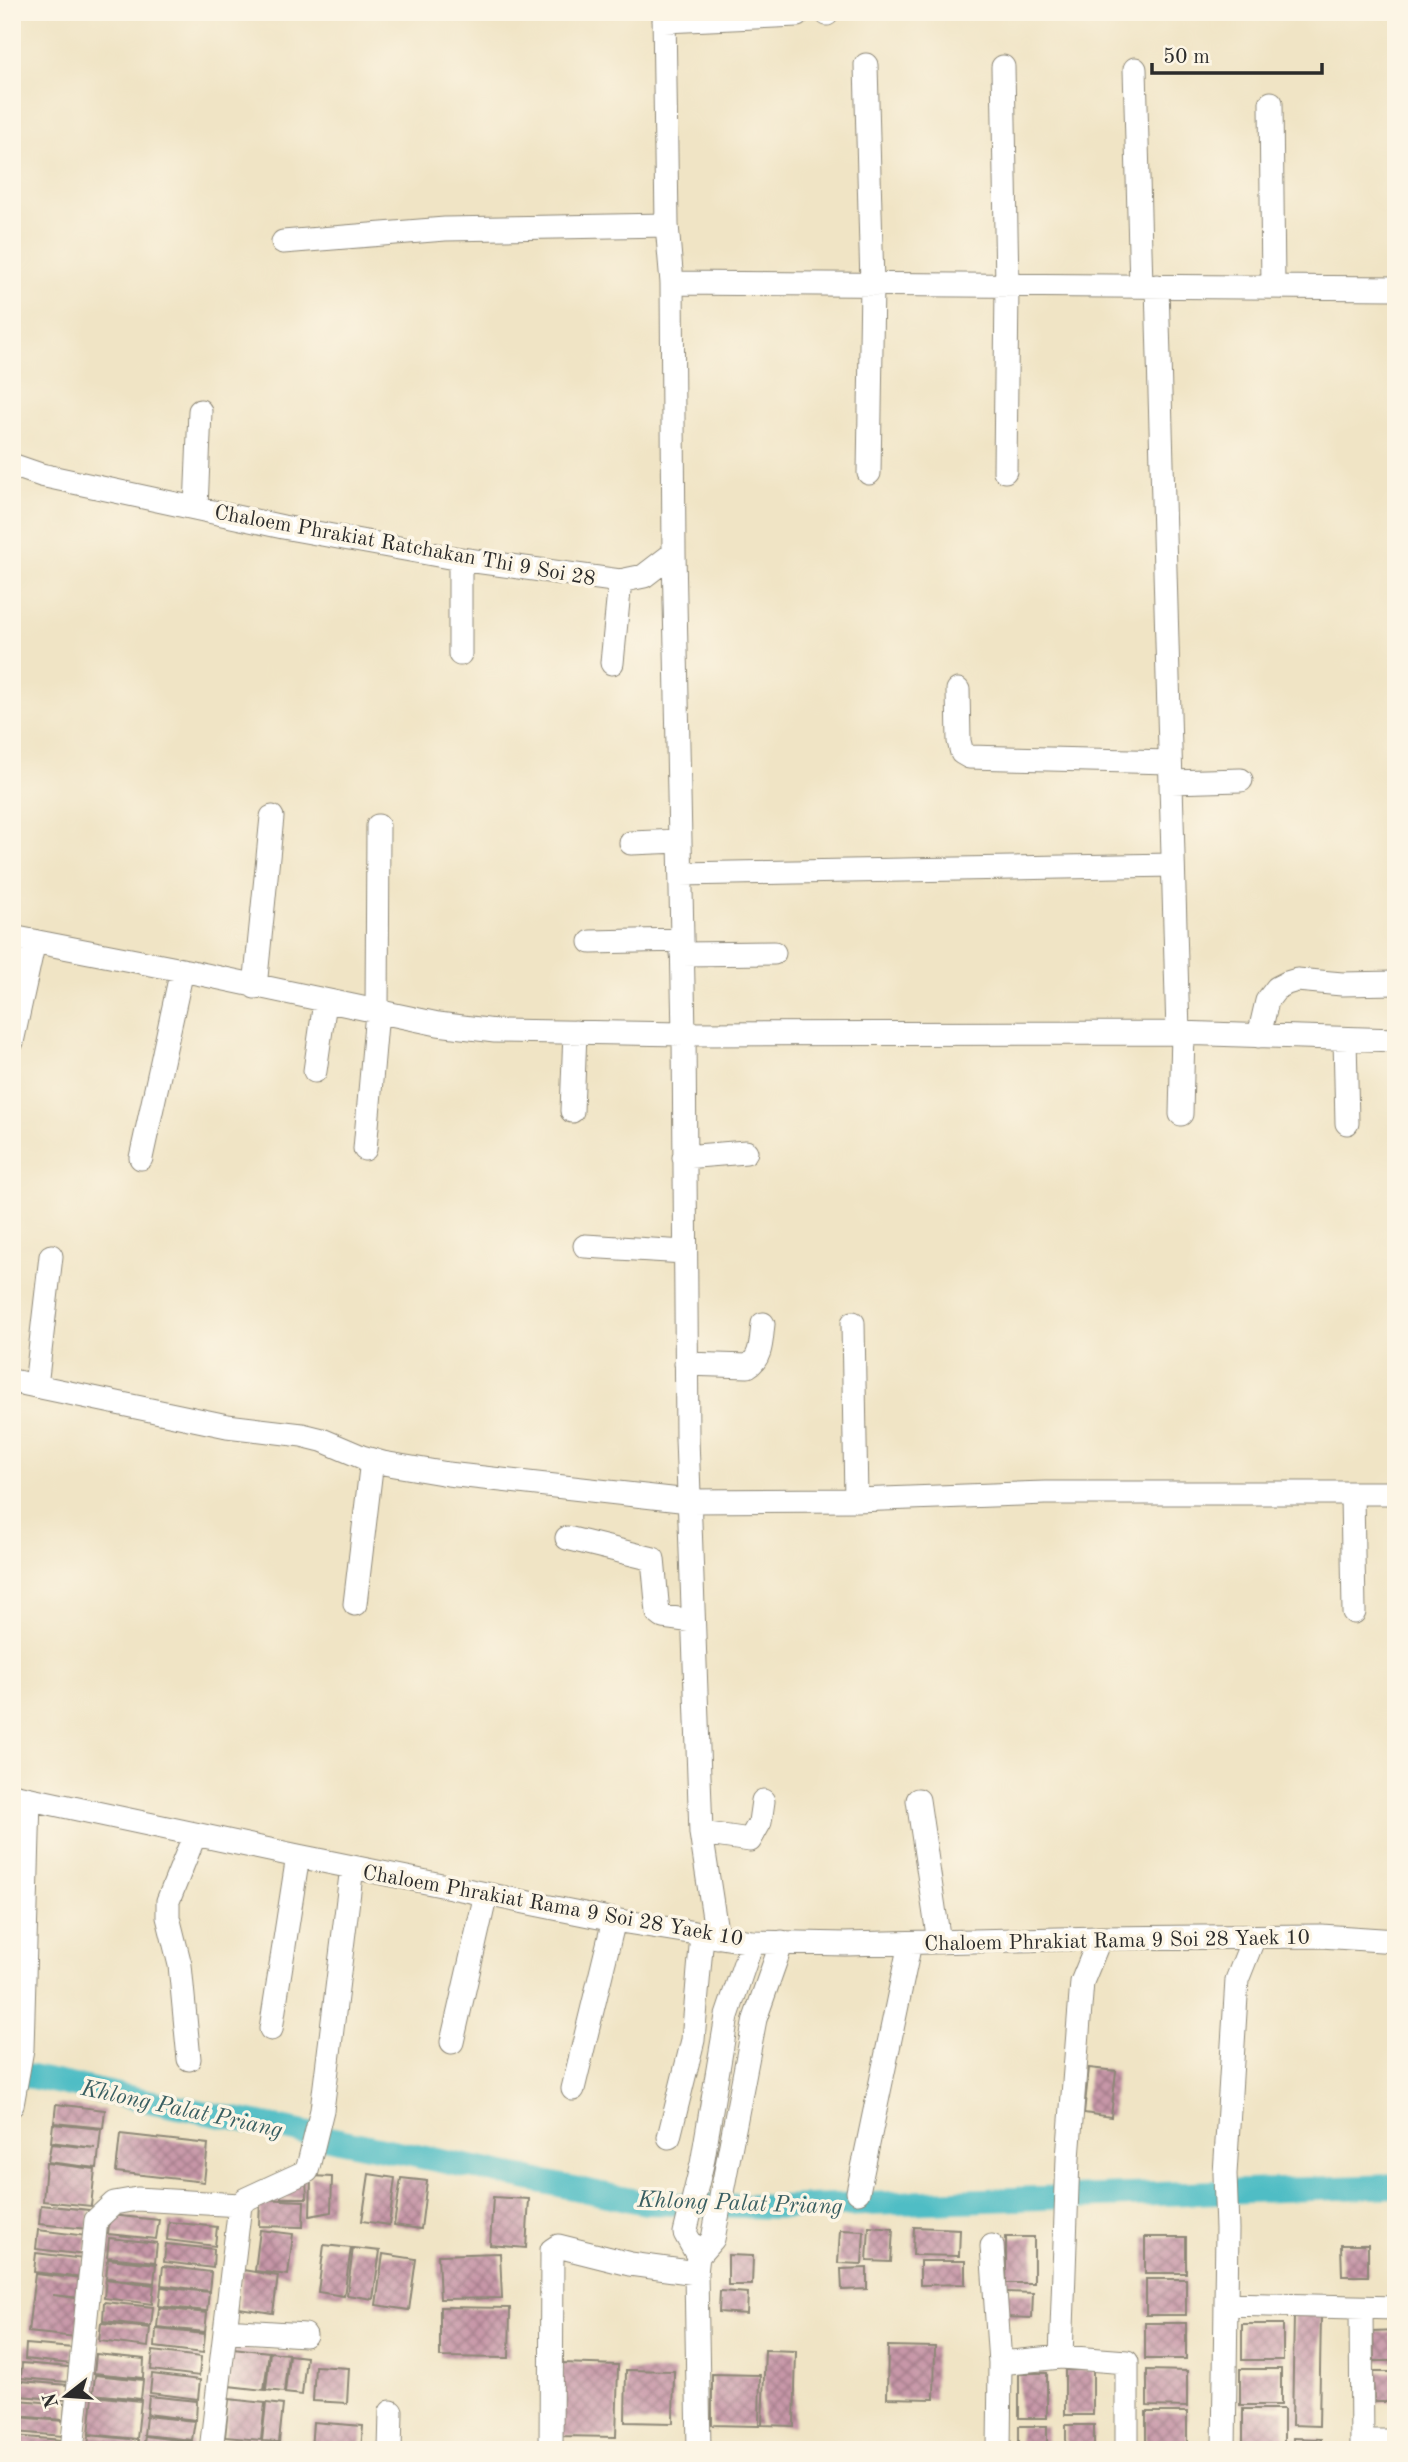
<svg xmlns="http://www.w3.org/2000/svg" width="1408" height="2462" font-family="'Old Standard TT',serif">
<defs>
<pattern id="building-cross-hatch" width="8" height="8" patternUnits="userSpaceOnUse" patternTransform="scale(1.75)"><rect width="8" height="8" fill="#c797a8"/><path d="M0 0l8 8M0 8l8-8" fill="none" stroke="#a27b89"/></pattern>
</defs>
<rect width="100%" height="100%" fill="#fcf5e5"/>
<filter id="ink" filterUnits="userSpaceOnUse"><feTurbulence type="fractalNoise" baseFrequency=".0143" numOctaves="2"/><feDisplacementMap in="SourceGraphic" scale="14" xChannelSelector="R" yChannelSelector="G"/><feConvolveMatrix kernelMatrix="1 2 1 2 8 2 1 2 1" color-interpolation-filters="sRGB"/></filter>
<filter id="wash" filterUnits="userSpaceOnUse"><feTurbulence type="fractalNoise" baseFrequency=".00686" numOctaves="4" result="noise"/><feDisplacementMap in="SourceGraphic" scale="28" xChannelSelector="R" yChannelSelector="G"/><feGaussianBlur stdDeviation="1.57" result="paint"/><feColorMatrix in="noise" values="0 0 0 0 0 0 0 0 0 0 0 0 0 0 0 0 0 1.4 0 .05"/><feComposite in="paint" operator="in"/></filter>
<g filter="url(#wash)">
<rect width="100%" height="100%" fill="#f0e4c5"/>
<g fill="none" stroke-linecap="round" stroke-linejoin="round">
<path stroke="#4fbdc5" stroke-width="24" d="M12 2073 646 2203 778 2207 1396 2186"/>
</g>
<g id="blocks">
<path fill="url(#building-cross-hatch)" d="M1089 2068 1116 2071 1111 2117 1084 2113Z
M56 2104 105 2110 103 2128 54 2123Z
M53 2124 101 2129 97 2168 48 2162 51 2144 95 2148 51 2142Z
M120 2134 208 2144 204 2182 116 2172Z
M46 2163 95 2169 91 2206 43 2201Z
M369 2174 395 2178 389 2225 362 2221Z
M311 2176 332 2177 331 2212 310 2216Z
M281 2178H306L307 2198H281Z
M401 2178 427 2181 421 2229 394 2225Z
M493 2197 529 2199 526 2248 490 2245Z
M260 2199 304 2201 303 2227 259 2226Z
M41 2205 89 2210 88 2229 39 2224Z
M110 2215 159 2220 156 2239 108 2234Z
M169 2222 217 2227 215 2246 167 2240Z
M869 2227 893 2229 891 2262 867 2261Z
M914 2227 960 2229 959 2256 913 2255Z
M38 2230 87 2236 85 2255 36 2249Z
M260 2230 293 2234 288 2275 255 2271Z
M840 2230 864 2231 862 2264 838 2263Z
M1006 2237H1034V2283H1006Z
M1145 2237H1186V2273H1145Z
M109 2238 157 2243 155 2262 107 2257Z
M166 2244 214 2249 213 2268 164 2262Z
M324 2245 351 2248 344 2296 318 2292Z
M1341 2245H1368V2276H1342Z
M353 2248 380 2251 373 2299 347 2295Z
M36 2253 84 2259 82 2278 34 2272Z
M500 2253 502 2298 440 2299 438 2255Z
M383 2254 416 2259 409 2310 376 2305Z
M728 2255 753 2256 752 2285H728Z
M108 2259 156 2264 154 2283 106 2278Z
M920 2261H965V2284L920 2285Z
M163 2266 211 2272 209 2291 161 2285Z
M867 2268V2289L842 2290 841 2269Z
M243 2270 278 2276 273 2313 239 2308Z
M35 2274 83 2279 81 2298 53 2295 82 2299 76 2337 28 2332Z
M106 2279 154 2285 152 2304 104 2298Z
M1146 2279H1186V2315H1146Z
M161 2287 209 2292 207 2311 159 2306Z
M720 2291 748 2293 747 2314 719 2312Z
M1006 2292 1033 2293 1032 2318 1005 2317Z
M104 2302 153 2307 151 2326 103 2321Z
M440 2307 510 2308 509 2358 440 2357Z
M159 2308 207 2313 205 2332 157 2327Z
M1294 2314 1321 2315 1319 2426 1292 2425Z
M101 2323 150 2328 148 2347 99 2341Z
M1145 2323H1186V2359H1145Z
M1242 2324H1283V2360H1242Z
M156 2329 205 2334 203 2353 155 2347Z
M1396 2331V2361H1374L1373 2332Z
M26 2344 73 2348 72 2364 25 2359Z
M888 2346 935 2347 934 2399 887 2398Z
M233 2348 269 2352 264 2390 229 2386Z
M765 2350 796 2351 794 2426 762 2425Z
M153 2351 201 2357 199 2376 151 2370Z
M270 2352 288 2354 284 2392 266 2390Z
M96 2354 144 2359 143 2378 94 2373Z
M289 2355 306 2357 302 2395 285 2393Z
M22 2363 69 2367 68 2382 21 2378Z
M562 2363 618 2365 616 2437 560 2436Z
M315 2366 349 2368 347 2403 313 2401Z
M1240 2369H1281V2405H1240Z
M626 2370 674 2371 673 2423 625 2422Z
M1065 2370H1093V2415H1065Z
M1147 2370 1187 2371V2407L1147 2406Z
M1373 2372H1396V2402H1374Z
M1019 2373H1047V2418H1019Z
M152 2374 200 2380 198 2399 150 2393Z
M712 2374 760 2375 759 2426 712 2425Z
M95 2375 143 2380 141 2399 93 2394Z
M21 2381 68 2385 67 2400 20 2396Z
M93 2396 141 2401 137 2439 89 2434Z
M149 2396 197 2401 196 2420 147 2414Z
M229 2399 265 2403 261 2440 225 2437Z
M18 2400 65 2404 64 2420 17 2416Z
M266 2403 283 2405 279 2442 262 2441Z
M1243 2409H1284V2445H1243Z
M1146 2412H1187V2448H1146Z
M146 2416 195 2421 192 2440 144 2435Z
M17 2417 64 2421 63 2436 16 2432Z
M313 2422 363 2426 361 2450H311Z
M1066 2425H1094V2450H1066Z
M1019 2426H1047V2450H1019Z
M89 2435 138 2440 137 2450H88Z
M14 2436 61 2440 60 2450H13Z
M145 2436 193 2442 192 2450H143Z
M1293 2438 1321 2439V2450H1293Z"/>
</g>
</g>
<g filter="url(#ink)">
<use href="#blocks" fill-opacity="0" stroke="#8e8878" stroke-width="2"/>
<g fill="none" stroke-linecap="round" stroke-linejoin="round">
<g stroke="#8e8878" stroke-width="25">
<path id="minor" d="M664 12 667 225 672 283 674 553 684 1034 687 1438 701 1833 717 1937
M827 12V14
M664 21 797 15
M866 65 872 284 869 473
M1003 67 1007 285 1005 471
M1135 69 1141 286
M1271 103 1273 287
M283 242 445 229 667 225
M672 283 1396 288
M1157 286 1178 1033
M12 465 41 475 283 527 460 559 620 581 644 576 674 553
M196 508 200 411
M460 654V559
M612 663 620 581
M958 690 959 741 962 753 969 757 1170 762
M1171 782 1241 780
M631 843 680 841
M681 874 1173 865
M12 937 182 970 438 1024 495 1031 684 1034 1178 1033 1396 1040
M591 942 682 940
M682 954 774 953
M255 987 272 817
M1259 1036 1267 1001 1277 988 1287 983 1297 980 1342 984 1396 983
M1345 1039 1347 1123
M12 1042 34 941
M315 1071 325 1002
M572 1111 575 1032
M1181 1114 1183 1033
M365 1149 377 1012 378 826
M684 1157 746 1152
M141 1158 182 970
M585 1246 685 1252
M853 1323 856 1500
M686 1364 748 1366C762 1358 761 1339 763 1324
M12 1381 227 1426 302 1435 322 1440 362 1457 383 1463 448 1474 689 1501 856 1500 1045 1493H1396
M36 1386 51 1256
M1352 1494 1354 1612
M567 1538 653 1559 658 1613 663 1617 693 1621
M355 1604 372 1460
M12 1795 298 1856 614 1920 752 1942 845 1944 1100 1938 1321 1936 1396 1941
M918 1800 939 1942
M701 1833 750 1840 760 1822 763 1801
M271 2029 298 1856
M452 2042 486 1894
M189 2059 180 1965 168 1917V1901L195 1834
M573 2089 614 1920
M12 2105 22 2049 29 1799
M669 2137 693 2040 702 1935
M858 2192 910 1943
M992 2246 1000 2363
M698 2256 685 2233 702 2164 727 2016 752 1942
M1226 2304 1396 2308
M1361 2308 1362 2450
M225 2330 305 2335
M1061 2357 1068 2158 1082 1982 1100 1938
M1362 2441H1396
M72 2450 96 2220 114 2203 137 2199 240 2205 246 2199 307 2171 322 2110 352 1867
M211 2450 240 2205
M390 2450 391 2412
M551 2450 552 2250 558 2246 630 2264 696 2273
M699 2450 696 2273 698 2256 713 2239 755 2019 782 1942
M999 2450 1000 2363 1061 2357 1127 2362V2450
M1224 2450 1227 2229 1225 2174 1237 1980 1254 1937"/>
</g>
<use href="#minor" stroke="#fff" stroke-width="23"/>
</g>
</g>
<g text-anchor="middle" stroke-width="7" stroke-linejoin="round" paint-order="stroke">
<g font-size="21" fill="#2b2b2b" stroke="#fcf5e5">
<text transform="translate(405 545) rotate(10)" y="7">Chaloem Phrakiat Ratchakan Thi 9 Soi 28</text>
<text transform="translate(553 1905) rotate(10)" y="7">Chaloem Phrakiat Rama 9 Soi 28 Yaek 10</text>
<text transform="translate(1117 1940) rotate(-1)" y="7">Chaloem Phrakiat Rama 9 Soi 28 Yaek 10</text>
</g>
<g font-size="23" font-style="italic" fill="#385e61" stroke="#fcf5e5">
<text transform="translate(182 2108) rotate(12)" y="8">Khlong Palat Priang</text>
<text transform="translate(740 2202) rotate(2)" y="8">Khlong Palat Priang</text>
</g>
</g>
<rect width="1408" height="2462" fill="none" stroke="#fcf5e5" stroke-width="42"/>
<g transform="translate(66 2396) rotate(253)" stroke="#fcf5e5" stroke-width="5" paint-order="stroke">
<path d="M0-5L12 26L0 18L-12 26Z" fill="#2b2b2b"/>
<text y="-10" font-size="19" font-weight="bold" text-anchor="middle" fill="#2b2b2b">N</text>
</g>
<path d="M1152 63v10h170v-10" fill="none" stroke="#2b2b2b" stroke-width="3.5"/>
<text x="1163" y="63" font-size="21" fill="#2b2b2b" stroke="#fcf5e5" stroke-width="5" paint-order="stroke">50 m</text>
</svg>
